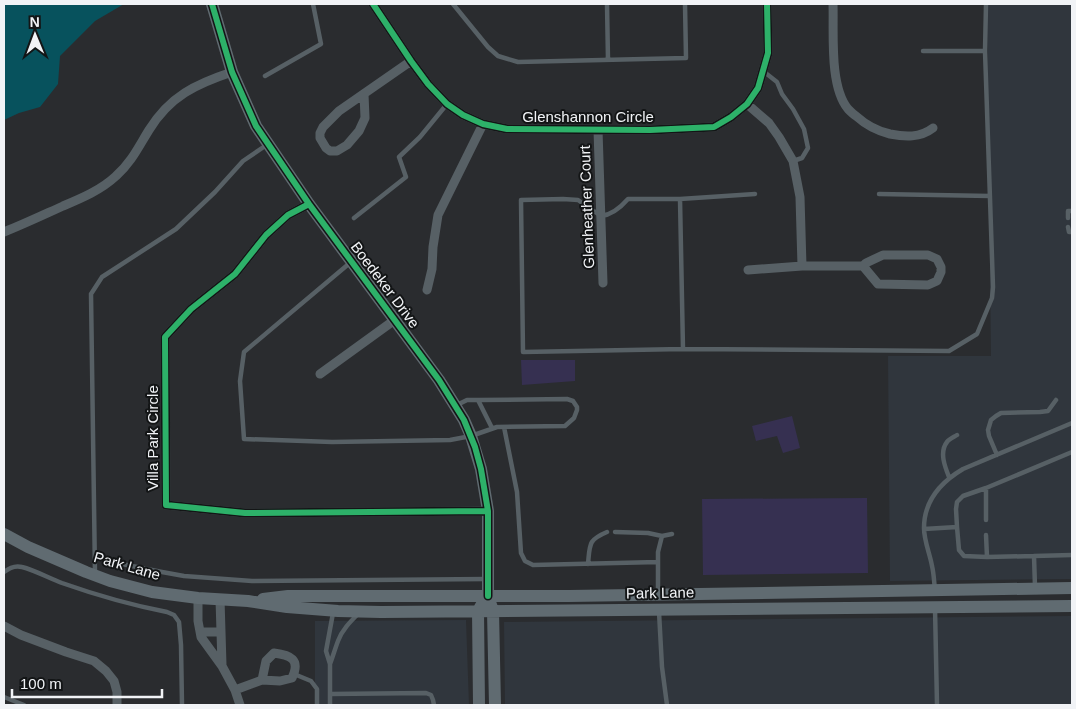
<svg xmlns="http://www.w3.org/2000/svg" width="1076" height="709" font-family="Helvetica,sans-serif">
<rect width="100%" height="100%" fill="#2a2c2f"/>
<path fill="#30363d" d="M987 4H1072V579L890 581 888 356H991Z
M1072 616V705H505L504 622Z
M466 620 469 705H315V621Z"/>
<path fill="#363051" d="M521 360H575V381L522 385Z
M792 416 800 448 783 453 777 436 756 441 752 426Z
M867 498 868 573 703 575 702 499Z"/>
<path fill="#07525d" d="M5 4H124L95 21 60 56 58 84 40 107 19 113 4 120V6Z"/>
<g fill="none" stroke-linecap="round" stroke-linejoin="round">
<path stroke="#576065" stroke-width="4.5" d="M453 4 488 47 498 56 518 62 686 58 685 4
M607 4 608 60
M985 51 986 4
M763 71 777 82 782 94 793 109 804 129 808 148 802 158 793 161
M265 76 321 44 313 4
M879 194 990 196
M680 199H628C621 207 611 215 601 216L578 200 563 199 521 200 523 352 683 349 949 351 977 334 992 298 993 287 985 51H923
M354 218 406 177 399 157 420 137 447 104
M1068 218V211H1072
M1068 227 1069 232H1072
M351 262 244 352 240 381 244 439 332 442 450 440 471 436 497 427 565 426 574 418 577 410V407L573 401 567 399 478 400H467L457 405
M683 349 680 199 755 194
M478 400 492 428
M504 427 517 492 521 553 525 561 533 565 658 562
M997 455 989 436 988 430 991 420 996 416 1001 413 1040 412 1048 411 1056 400
M949 477C945 467 939 452 947 442 949 439 954 437 957 435
M986 488V520
M957 527 956 509 957 502 963 496 986 488 1072 452
M924 529 957 527 959 550 964 556 987 557 1034 556 1035 587
M615 532 648 533 662 536
M986 535 987 557
M95 555 117 563 162 572 184 576 252 581 487 579
M1034 556 1072 555
M588 564C590 544 588 540 607 532
M4 572C9 568 15 565 22 567 34 570 49 578 62 583 96 595 131 605 167 612L174 615 179 622 181 645 182 705
M95 574 91 294 102 277 176 229 215 192 243 161 268 144
M935 590C934 582 934 574 932 566 930 554 924 541 924 528 924 500 941 482 963 469L1072 423
M658 594V552L662 536 672 534
M935 608 937 705
M659 612 662 667 667 705
M330 664C333 656 335 649 338 641 342 630 350 622 358 614
M294 674 311 681 317 689V705
M330 694 426 693 431 695 433 700 434 705
M4 697 24 705
M330 705V664L326 651 333 613"/>
<path stroke="#576065" stroke-width="9" d="M373 4 411 61 428 84 447 104 463 115 483 124 507 129 650 130 714 127 731 117 747 104 758 88 768 53 767 4
M833 4C834 32 829 86 848 109 850 111 853 114 856 116 866 125 877 131 890 134 905 137 920 138 933 128
M364 94 365 118 359 131 347 145 337 151H330L326 148 320 138V133L323 127 339 111 411 61
M747 104 769 123 779 137 793 161 800 197 802 266
M598 130 603 283
M309 204 288 215 266 235 235 274 191 309 165 337 166 505 245 513 488 511
M4 232C24 224 43 215 63 206 82 198 101 190 116 176 131 163 139 146 149 130 170 96 196 84 232 72
M748 270 802 266H863L866 263 883 255H928L937 259 941 267V272L937 281 928 285 878 284 863 266
M427 290 432 269 433 247 438 215 483 124
M320 374 396 319
M198 598V621L201 637 222 666 235 690 240 705
M220 599 222 665
M4 626 21 635 66 652 94 661 106 671 114 681 117 692V705
M200 632H221
M274 653C290 655 301 659 292 678L280 681 262 680 266 661Z
M235 690 262 680"/>
<path stroke="#606b71" stroke-width="12" d="M212 4 232 72 256 126 309 204 439 380 464 420 471 436 481 469 488 511V596L493 611 495 705
M4 534 28 547 86 572 110 581 152 592 198 598 248 601 287 607 338 611 381 612 1072 606
M263 599 288 596H569L1072 588
M479 705 478 611 482 604"/>
<g stroke="#131516" stroke-width="9">
<path id="cycleway" d="M212 4 232 72 256 126 309 204 439 380 464 420 475 447 481 469 488 511V596
M373 4 411 61 428 84 447 104 463 115 483 124 507 129 650 130 714 127 731 117 747 104 758 88 768 53 767 4
M309 204 288 215 266 235 235 274 191 309 165 337 166 505 245 513 488 511"/>
</g>
<use href="#cycleway" stroke="#2db169" stroke-width="6"/>
</g>
<g text-anchor="middle" stroke-width="4" stroke-linejoin="round" paint-order="stroke">
<g font-size="15" fill="#f1f3f6" stroke="#131516">
<text x="588" y="122">Glenshannon Circle</text>
<text transform="translate(587 207) rotate(-92)" y="5">Glenheather Court</text>
<text transform="translate(385 285) rotate(53)" y="5">Boedeker Drive</text>
<text transform="translate(153 438) rotate(-90)" y="5">Villa Park Circle</text>
<text transform="translate(127 566) rotate(16)" y="5">Park Lane</text>
<text transform="translate(660 593) rotate(-1)" y="5">Park Lane</text>
</g>
</g>
<rect width="1076" height="709" fill="none" stroke="#f1f3f6" stroke-width="10"/>
<g transform="translate(35 35) rotate(359)" stroke="#131516" stroke-width="4" paint-order="stroke">
<path d="M0-4L9 19L0 12L-9 19Z" fill="#f1f3f6"/>
<text y="-8" font-size="14" font-weight="bold" text-anchor="middle" fill="#f1f3f6">N</text>
</g>
<path d="M12 689v8h150v-8" fill="none" stroke="#f1f3f6" stroke-width="2.5"/>
<text x="20" y="689" font-size="15" fill="#f1f3f6" stroke="#131516" stroke-width="4" paint-order="stroke">100 m</text>
</svg>
